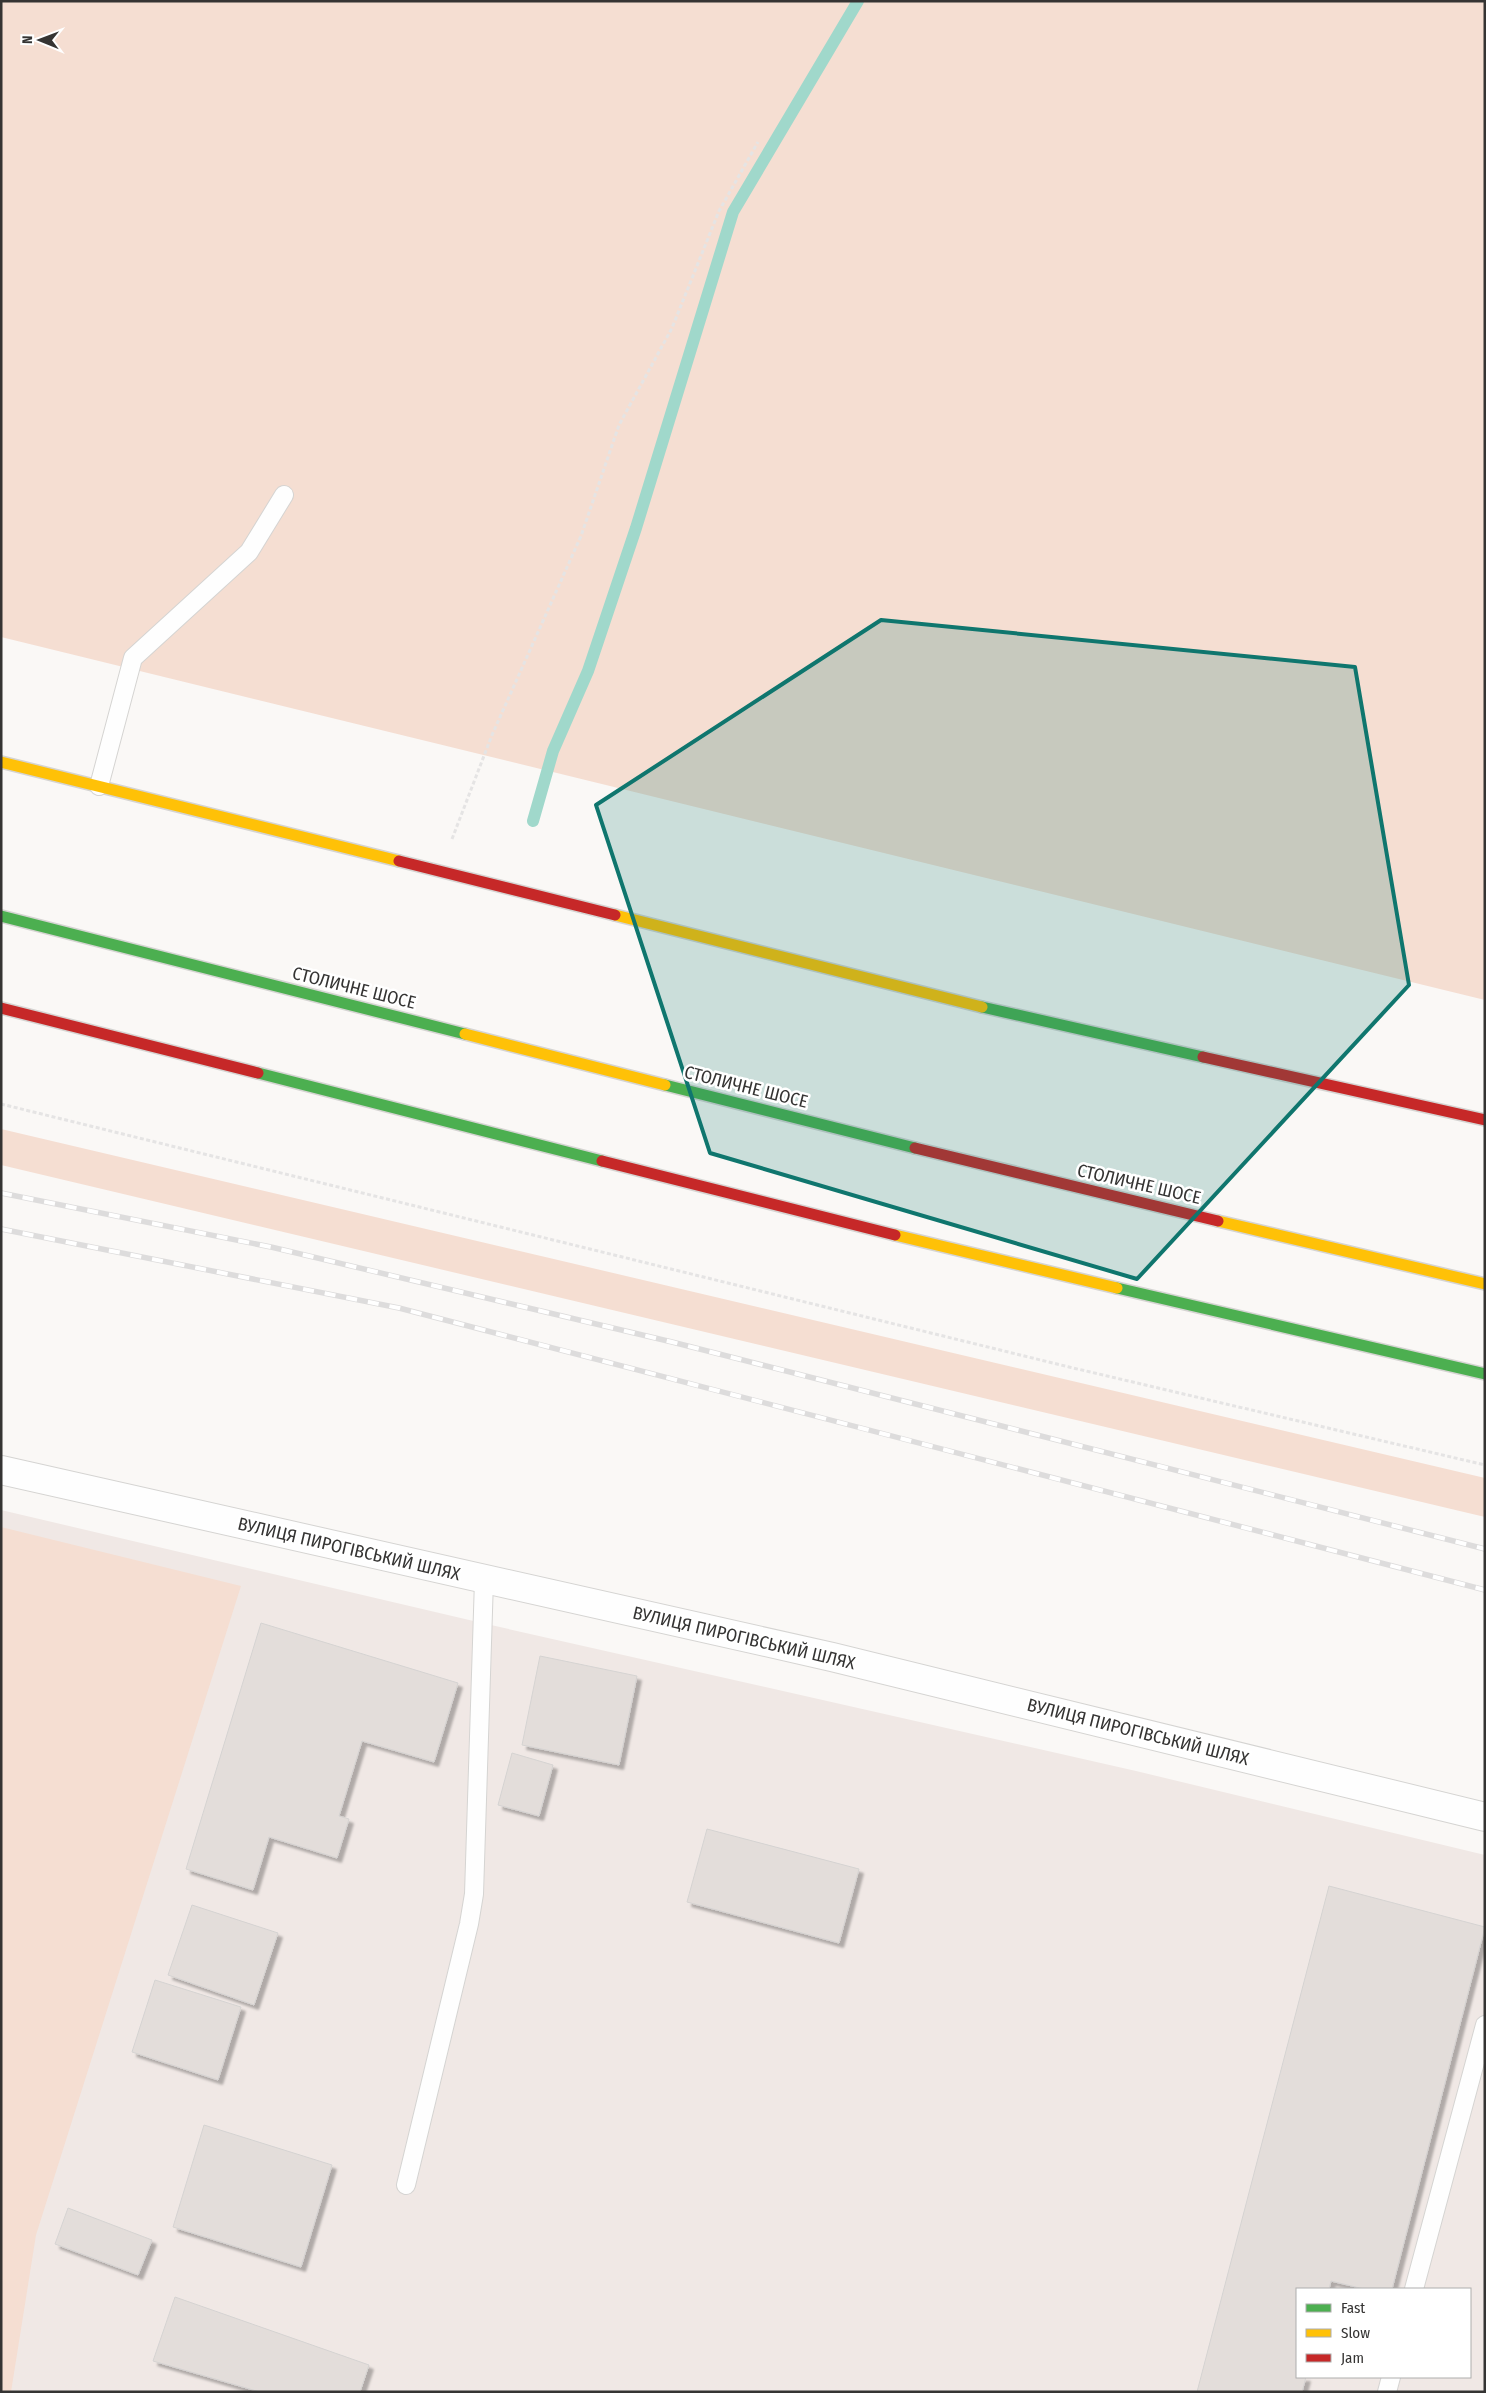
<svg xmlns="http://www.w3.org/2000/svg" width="1486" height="2393" viewBox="0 0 1486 2393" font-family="'Fira Sans Condensed',sans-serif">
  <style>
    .built { fill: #f0e8e5; fill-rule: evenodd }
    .green { fill: #f5ded2 }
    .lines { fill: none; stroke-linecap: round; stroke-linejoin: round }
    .stream { stroke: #a0d8cb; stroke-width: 12 }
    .building { fill: #e3ddda; stroke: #d5d3d2; filter: url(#shadow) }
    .lane-casing { stroke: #d5d4d2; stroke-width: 20 }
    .street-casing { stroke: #d5d4d2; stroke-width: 30 }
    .fast-casing { stroke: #d5d4d2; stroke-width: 14 }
    .slow-casing { stroke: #d5d4d2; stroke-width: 14 }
    .jam-casing { stroke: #d5d4d2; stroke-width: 14 }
    .path { stroke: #e5e4e4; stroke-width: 3; stroke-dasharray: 4 2.5; stroke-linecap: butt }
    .lane { stroke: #fefefe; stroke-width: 18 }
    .street { stroke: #fefefe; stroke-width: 28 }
    .fast { stroke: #4caf50; stroke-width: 11 }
    .slow { stroke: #ffc107; stroke-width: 11 }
    .jam { stroke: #c62828; stroke-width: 11 }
    .rail-casing { stroke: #dddcdc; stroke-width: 5.5 }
    .rail { stroke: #fff; stroke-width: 4; stroke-dasharray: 11; stroke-linecap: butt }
    .marked { fill: #0f766e; fill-opacity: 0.2; stroke: #0f766e; stroke-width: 4; stroke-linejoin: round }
    .labels { text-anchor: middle; stroke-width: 5; stroke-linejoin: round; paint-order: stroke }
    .street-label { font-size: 18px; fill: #353433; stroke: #fff }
  </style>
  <defs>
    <filter id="shadow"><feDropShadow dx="4.5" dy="4.5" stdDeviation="1" flood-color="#0004"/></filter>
  </defs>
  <rect width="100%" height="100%" fill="#faf8f6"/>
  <path class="built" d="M 1,1510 L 482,1623 L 1136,1771 L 1485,1855 L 1485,2392 L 1,2392 ZM 1297,2289 L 1470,2289 L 1470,2377 L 1297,2377 Z"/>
  <g class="green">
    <path d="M 1,1 L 1485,1 L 1485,1000 L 1,637 Z"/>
    <path d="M 1,1129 L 1485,1478 L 1485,1517 L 1,1165 Z"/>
    <path d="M 1,1527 L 241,1586 L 36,2235 L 11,2392 L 1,2392 Z"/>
  </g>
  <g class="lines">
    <path class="stream" d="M 533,821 L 553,751 L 588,671 L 636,528 L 733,212 L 858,1"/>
  </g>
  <g class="building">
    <path d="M 261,1623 L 458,1683 L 434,1762 L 362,1741 L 339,1816 L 349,1819 L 337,1858 L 269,1837 L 253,1890 L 186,1869 Z"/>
    <path d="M 540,1656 L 637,1676 L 619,1765 L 522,1745 Z"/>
    <path d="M 512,1753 L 553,1765 L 539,1816 L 498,1805 Z"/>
    <path d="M 707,1829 L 859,1869 L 839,1943 L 687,1902 Z"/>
    <path d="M 1329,1886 L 1485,1927 L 1392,2289 L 1364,2289 L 1331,2281 L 1329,2289 L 1297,2289 L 1297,2377 L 1306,2377 L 1302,2392 L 1197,2392 Z"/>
    <path d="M 192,1905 L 278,1933 L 254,2005 L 168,1975 Z"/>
    <path d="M 155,1980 L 241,2007 L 218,2080 L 132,2052 Z"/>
    <path d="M 204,2125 L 332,2165 L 301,2267 L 173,2227 Z"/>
    <path d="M 68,2208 L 152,2240 L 138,2275 L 55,2244 Z"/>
    <path d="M 175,2297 L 369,2365 L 360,2392 L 260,2392 L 153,2361 Z"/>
  </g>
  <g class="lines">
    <g class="lane-casing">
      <g id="lane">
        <path d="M 99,786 L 133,658 L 249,552 L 284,495"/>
        <path d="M 406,2185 L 469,1924 L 474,1894 L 484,1580"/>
        <path d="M 1414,2289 L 1485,2025"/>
        <path d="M 1387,2392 L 1391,2377"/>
      </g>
    </g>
    <g class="street-casing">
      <path id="street" d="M 1,1470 L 832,1657 L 1485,1817"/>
    </g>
    <g class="fast-casing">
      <g id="fast">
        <path d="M 1,916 L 465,1034"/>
        <path d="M 982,1007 L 1203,1057"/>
        <path d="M 258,1073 L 602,1161"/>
        <path d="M 665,1085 L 915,1148"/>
        <path d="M 1117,1288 L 1485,1374"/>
      </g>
    </g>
    <g class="slow-casing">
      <g id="slow">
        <path d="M 1,762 L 399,861"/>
        <path d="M 615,915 L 982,1007"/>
        <path d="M 465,1034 L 665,1085"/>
        <path d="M 1218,1221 L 1485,1284"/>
        <path d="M 895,1235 L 1117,1288"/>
      </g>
    </g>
    <g class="jam-casing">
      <g id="jam">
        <path d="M 399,861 L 615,915"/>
        <path d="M 1,1008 L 258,1073"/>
        <path d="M 1203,1057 L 1485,1120"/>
        <path d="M 915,1148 L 1218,1221"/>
        <path d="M 602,1161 L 895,1235"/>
      </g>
    </g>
    <g class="path">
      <path d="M 452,839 L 492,735 L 581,536 L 619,425 L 672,328 L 719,211 L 758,142"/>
      <path d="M 1,1104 L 1069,1367 L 1485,1465"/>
    </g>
    <use href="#lane" class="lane"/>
    <use href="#street" class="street"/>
    <use href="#fast" class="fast"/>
    <use href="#slow" class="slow"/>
    <use href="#jam" class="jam"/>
    <g class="rail-casing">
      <g id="rail">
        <path d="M 1,1193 L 271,1247 L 672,1342 L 1485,1549"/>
        <path d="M 1,1229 L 399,1308 L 1485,1590"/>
      </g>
    </g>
    <use href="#rail" class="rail"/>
  </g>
  <path class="marked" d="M 881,620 L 1355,667 L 1409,985 L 1137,1279 L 710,1153 L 596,805 Z"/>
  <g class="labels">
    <g class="street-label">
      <text transform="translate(354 988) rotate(14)" y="6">СТОЛИЧНЕ ШОСЕ</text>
      <text transform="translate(746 1087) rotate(14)" y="6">СТОЛИЧНЕ ШОСЕ</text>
      <text transform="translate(1139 1184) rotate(13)" y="6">СТОЛИЧНЕ ШОСЕ</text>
      <text transform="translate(349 1549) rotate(13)" y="6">ВУЛИЦЯ ПИРОГІВСЬКИЙ ШЛЯХ</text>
      <text transform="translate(744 1638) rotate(13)" y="6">ВУЛИЦЯ ПИРОГІВСЬКИЙ ШЛЯХ</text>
      <text transform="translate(1138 1732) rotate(14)" y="6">ВУЛИЦЯ ПИРОГІВСЬКИЙ ШЛЯХ</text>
    </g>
  </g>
  <rect width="1486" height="2393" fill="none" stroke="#353433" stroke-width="5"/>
  <rect x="1296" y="2288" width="175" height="90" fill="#ffffff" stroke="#aeaead"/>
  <rect x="1306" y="2304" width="25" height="8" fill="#4caf50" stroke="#aeaead"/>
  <text x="1341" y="2313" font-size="15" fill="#353433">Fast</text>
  <rect x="1306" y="2329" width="25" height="8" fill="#ffc107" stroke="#aeaead"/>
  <text x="1341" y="2338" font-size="15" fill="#353433">Slow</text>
  <rect x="1306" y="2354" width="25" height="8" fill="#c62828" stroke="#aeaead"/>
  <text x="1341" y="2363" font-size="15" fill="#353433">Jam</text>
  <g transform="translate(40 40) rotate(271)" stroke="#ffffff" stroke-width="4" paint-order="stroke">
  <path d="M0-4L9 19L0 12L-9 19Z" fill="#353433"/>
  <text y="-8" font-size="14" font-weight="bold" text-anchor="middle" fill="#353433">N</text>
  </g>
</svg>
